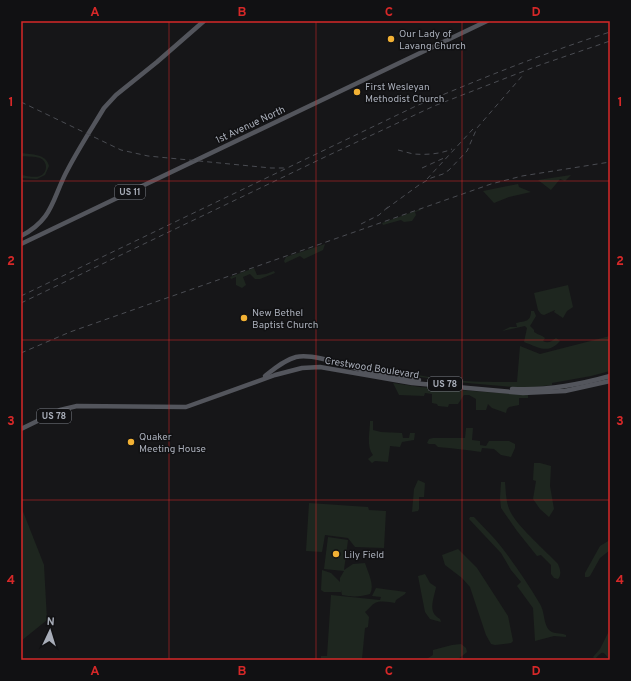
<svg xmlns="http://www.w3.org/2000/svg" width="631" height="681" viewBox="0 0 631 681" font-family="Overpass,sans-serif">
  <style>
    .green { fill: #1e261f }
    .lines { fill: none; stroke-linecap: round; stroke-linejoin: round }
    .major { stroke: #53555c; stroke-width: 4.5 }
    .rail { stroke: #4a4c52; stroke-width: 1; stroke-dasharray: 5 4; stroke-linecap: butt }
    .grid { fill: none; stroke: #d62828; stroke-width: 1; stroke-opacity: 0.55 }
    .poi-dot { fill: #f2b134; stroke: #111113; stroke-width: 1.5 }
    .labels { text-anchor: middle; stroke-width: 3; stroke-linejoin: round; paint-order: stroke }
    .shield { fill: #111113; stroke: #7b7e86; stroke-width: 1 }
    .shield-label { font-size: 9px; font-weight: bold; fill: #a8adb8 }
    .poi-label { font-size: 10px; fill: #a8adb8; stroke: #111113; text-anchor: start }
    .street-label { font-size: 10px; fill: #a8adb8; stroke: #111113 }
    .neatline { fill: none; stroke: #d62828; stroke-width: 1.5 }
    .grid-label { font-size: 13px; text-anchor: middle; font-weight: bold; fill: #d62828 }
  </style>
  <rect width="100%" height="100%" fill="#161618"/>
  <g class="green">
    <path d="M 21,153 C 32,155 46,153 49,166 L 45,175 L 37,179 L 21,178 L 21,175 C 27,176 35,178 40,176 C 48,173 48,161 40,158 C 35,156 27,157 21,156 Z"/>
    <path d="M 571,175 L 565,181 L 560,179 L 551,190 L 538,180 Z"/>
    <path d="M 518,184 L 519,187 L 531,192 L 509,197 L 494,203 L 483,191 Z"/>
    <path d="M 421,209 L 421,210 L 415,212 L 416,215 L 412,221 L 404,222 L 401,220 L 383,225 L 382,223 Z"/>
    <path d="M 325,244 L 323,250 L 304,259 L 300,256 L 285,263 L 284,261 L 286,257 Z"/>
    <path d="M 254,268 L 257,275 L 266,274 L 274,271 L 275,273 L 260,279 L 255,279 L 250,274 L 243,277 L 246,285 L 242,288 L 236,285 L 236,277 L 231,279 L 230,277 Z"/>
    <path d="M 568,285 L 573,307 L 567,311 L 563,318 L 554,312 L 555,310 L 544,315 L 541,314 L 538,310 L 534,293 Z"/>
    <path d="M 531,311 L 534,311 L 536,316 L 530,326 L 534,330 L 534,332 C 538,335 542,335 545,338 L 543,341 C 548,344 552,341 556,338 L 560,341 C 548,355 538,347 524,342 L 527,328 L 525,326 L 502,331 L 510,327 L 517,327 L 516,323 C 525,321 531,322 531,311 Z"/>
    <path d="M 610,336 L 610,371 L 591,376 L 552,383 L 552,385 L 525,388 L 456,382 L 392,373 L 394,368 C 433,382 476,382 517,382 L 520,346 L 540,354 Z"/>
    <path d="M 393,383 L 420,387 L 528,395 L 528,398 L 519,398 L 519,405 L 509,407 L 507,409 L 506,413 L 492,408 L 488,404 L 486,410 L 476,410 L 476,399 L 469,395 L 464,395 L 458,404 L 449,404 L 448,407 L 438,406 L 437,404 L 432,403 L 432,394 L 425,393 L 424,396 L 399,395 Z"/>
    <path d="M 370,421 L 373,421 L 373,430 L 381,432 L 402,433 L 403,438 L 409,438 L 410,433 L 415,433 L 414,440 L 402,442 L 400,447 L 390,446 L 388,462 L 375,461 L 372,463 L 368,459 L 373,455 C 366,446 370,432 370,421 Z"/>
    <path d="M 466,428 L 473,428 L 472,440 L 480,441 L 480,445 L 486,446 L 489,441 L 509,441 L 515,444 L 515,448 L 511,457 L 501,455 L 494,449 L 482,448 L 481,452 C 467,450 453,448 438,447 L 435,444 L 429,444 L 427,443 L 429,439 L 433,438 L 465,438 Z"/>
    <path d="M 534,463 L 540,463 L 551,466 L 550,486 L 554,509 L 549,517 L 540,509 L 533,499 L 536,481 L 533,480 Z"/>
    <path d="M 418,480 L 425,483 L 424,497 L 419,497 L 419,509 L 418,511 L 412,512 L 414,489 Z"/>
    <path d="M 501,482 L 505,482 C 506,493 506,504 511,513 C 520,529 545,550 558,564 C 560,569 562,574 558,579 L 554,578 L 551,574 L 551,565 L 541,555 L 537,556 L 517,531 L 501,508 L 500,498 Z"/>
    <path d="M 309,503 L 368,507 L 369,510 L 386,511 L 384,548 L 355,547 L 348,538 L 325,535 L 322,552 L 306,551 Z"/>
    <path d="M 21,509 L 22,509 L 44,565 L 47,620 L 21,641 Z"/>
    <path d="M 470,517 L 474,517 C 483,527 494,537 503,549 C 516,566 529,585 540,604 C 545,612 543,623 549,630 C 554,635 561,632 566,635 L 566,637 L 554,636 L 535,641 L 533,608 L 517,586 L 521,582 L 511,570 L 501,553 L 469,519 Z"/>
    <path d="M 328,537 L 348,540 L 344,570 L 353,564 L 365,563 C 368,573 375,585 370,594 C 361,597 351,597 342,595 L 341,590 L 341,592 L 324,592 L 321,590 L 322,570 L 331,573 L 340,582 L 340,578 L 344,571 L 324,569 Z"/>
    <path d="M 610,540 L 610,550 L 600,558 L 590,576 L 588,577 L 585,577 L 585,573 L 600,546 Z"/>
    <path d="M 458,549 L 477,568 L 508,616 L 513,641 L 511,643 L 495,645 L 491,644 L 486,635 L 470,587 L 462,578 L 445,565 L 442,555 Z"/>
    <path d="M 425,574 L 430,583 L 436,587 C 434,599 427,612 440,619 L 441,622 L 430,619 L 425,612 L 418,576 Z"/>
    <path d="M 376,588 L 406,592 L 405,594 L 396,600 L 395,603 C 390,602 380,600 375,603 C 371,605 369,609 365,612 L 369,617 L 368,627 L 365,628 L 362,659 L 364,660 L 321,660 L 321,656 L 327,656 L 331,595 L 380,600 L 381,597 L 372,596 Z"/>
    <path d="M 610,629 L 610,660 C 603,652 604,649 595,659 L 593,657 L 600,649 Z"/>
    <path d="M 461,644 L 466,648 L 467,652 L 457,660 L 425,660 L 433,655 L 433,650 L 452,645 Z"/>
  </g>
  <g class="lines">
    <g class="major">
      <path d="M 21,236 C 54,219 52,198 68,169 C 79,148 92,128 104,108 L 116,95 L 157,62 L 204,21"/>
      <path d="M 21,244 L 487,21"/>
      <path d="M 265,376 C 274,369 284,360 296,357 C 315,353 348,367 368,372 C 385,376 402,378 419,380"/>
      <path d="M 512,389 C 546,391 578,385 610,376"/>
      <path d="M 21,429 L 60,410 L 77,406 L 186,407 L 275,375 L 302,368 L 320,367 L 412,383 L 523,393 L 565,391 L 610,381"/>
    </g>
    <g class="rail">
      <path d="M 21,102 L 121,150 L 148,156 L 271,168 L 284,168"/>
      <path d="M 398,150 C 403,151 408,153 414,154 C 426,155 441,154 452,149"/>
      <path d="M 422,168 L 444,158"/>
      <path d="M 427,179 L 473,129"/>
      <path d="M 386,209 L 419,185 L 431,178 L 443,174 L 449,170 L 467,151 L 477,128 L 523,75"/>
      <path d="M 361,224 L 379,215 L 389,206"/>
      <path d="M 21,296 L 416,106 C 480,79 544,53 610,32"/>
      <path d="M 21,303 L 327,156 L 434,106 L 537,66 L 610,41"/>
      <path d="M 21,353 L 70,332 L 491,184 L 522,176 L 610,162"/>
    </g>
  </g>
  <path class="grid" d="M 169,21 L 169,660M 316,21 L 316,660M 462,21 L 462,660M 21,181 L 610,181M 21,340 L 610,340M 21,500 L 610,500"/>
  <g class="poi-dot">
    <circle cx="391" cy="39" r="4"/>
    <circle cx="357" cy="92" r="4"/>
    <circle cx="244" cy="318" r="4"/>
    <circle cx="131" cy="442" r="4"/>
    <circle cx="336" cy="554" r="4"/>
  </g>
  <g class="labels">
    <g class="shield">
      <rect x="115" y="185" width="30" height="14" rx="3"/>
      <rect x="428" y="377" width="34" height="14" rx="3"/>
      <rect x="37" y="409" width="34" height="14" rx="3"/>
    </g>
    <g class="shield-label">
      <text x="130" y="195">US 11</text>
      <text x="445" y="387">US 78</text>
      <text x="54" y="419">US 78</text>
    </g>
    <g class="poi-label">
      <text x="399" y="37">Our Lady of<tspan x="399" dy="12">Lavang Church</tspan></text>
      <text x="365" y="90">First Wesleyan<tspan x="365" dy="12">Methodist Church</tspan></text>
      <text x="252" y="316">New Bethel<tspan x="252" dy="12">Baptist Church</tspan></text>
      <text x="139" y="440">Quaker<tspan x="139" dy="12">Meeting House</tspan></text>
      <text x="344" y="558">Lily Field</text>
    </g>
    <g class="street-label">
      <text transform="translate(250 124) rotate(-25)" y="4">1st Avenue North</text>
      <text transform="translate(372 367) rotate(9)" y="4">Crestwood Boulevard</text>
    </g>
  </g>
  <rect width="631" height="681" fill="none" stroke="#111113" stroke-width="44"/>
  <g transform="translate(50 631) rotate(4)" stroke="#111113" stroke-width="3" paint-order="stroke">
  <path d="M0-3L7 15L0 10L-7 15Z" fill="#a8adb8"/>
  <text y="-6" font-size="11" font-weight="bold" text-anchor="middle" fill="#a8adb8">N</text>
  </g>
  <rect x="22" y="22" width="587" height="637" class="neatline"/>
  <g class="grid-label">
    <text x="95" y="16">A</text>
    <text x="242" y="16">B</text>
    <text x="389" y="16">C</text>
    <text x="536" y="16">D</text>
    <text x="11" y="106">1</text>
    <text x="620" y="106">1</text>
    <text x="11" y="265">2</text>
    <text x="620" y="265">2</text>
    <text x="11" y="425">3</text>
    <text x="620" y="425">3</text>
    <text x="11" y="584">4</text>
    <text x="620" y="584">4</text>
    <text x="95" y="675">A</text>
    <text x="242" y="675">B</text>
    <text x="389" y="675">C</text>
    <text x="536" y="675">D</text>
  </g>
</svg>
